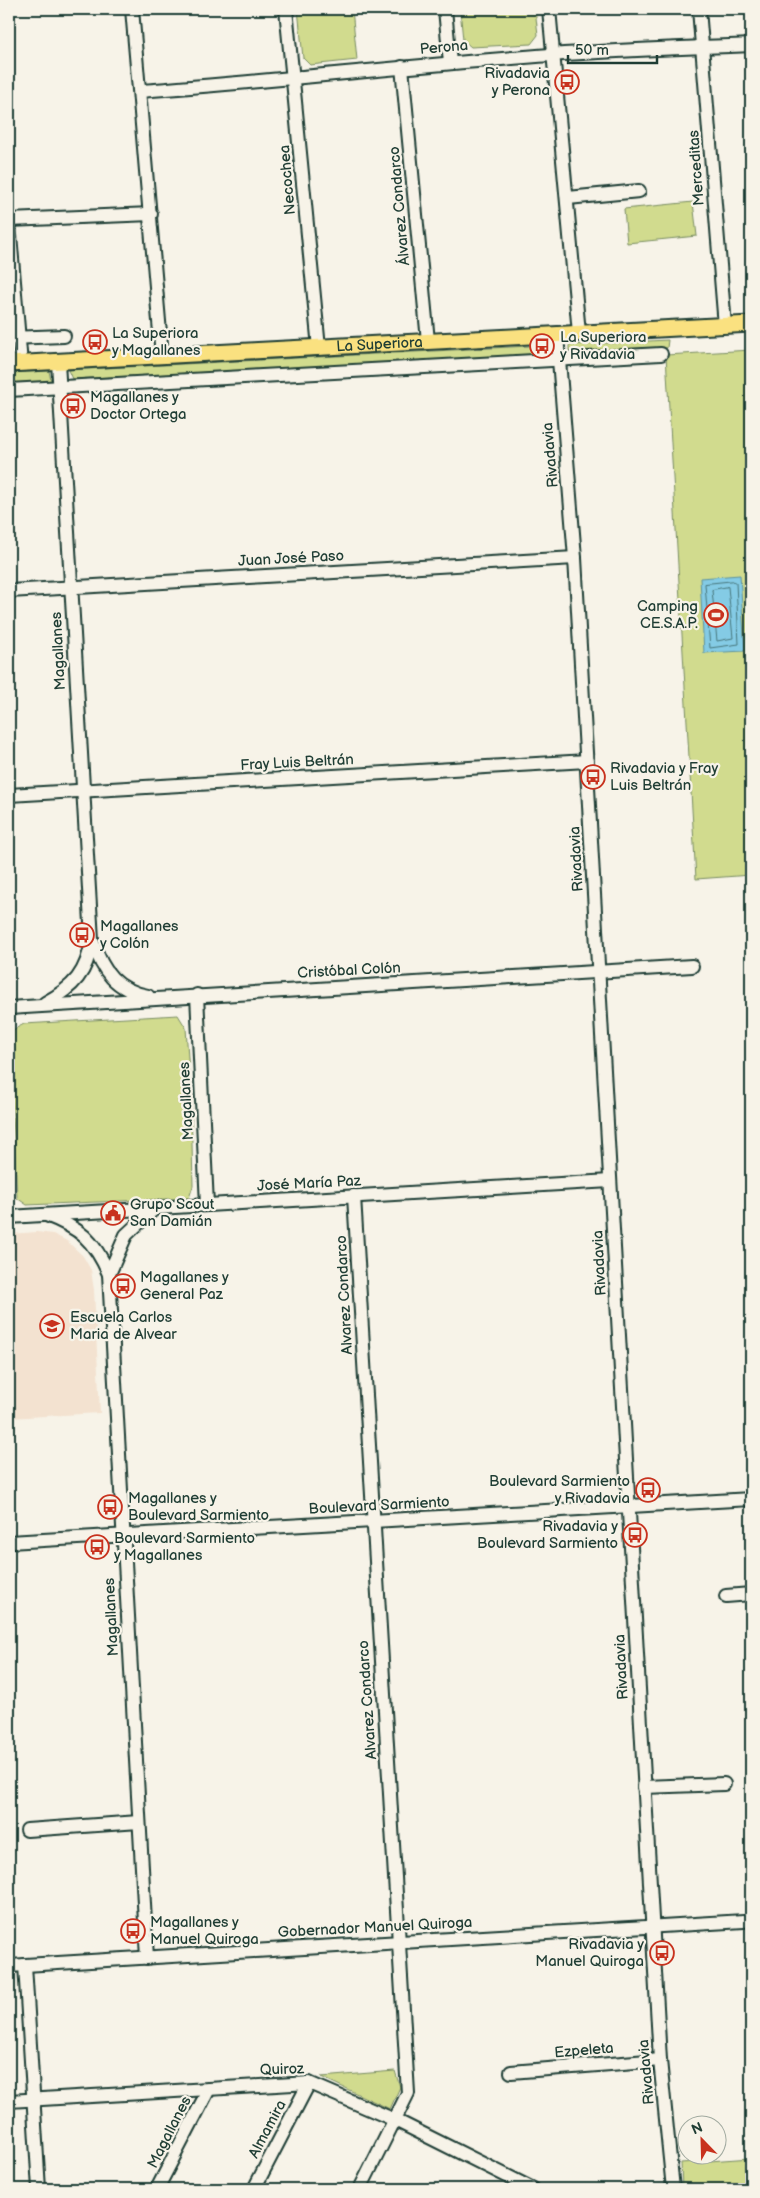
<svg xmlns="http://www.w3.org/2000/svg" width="760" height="2198" viewBox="0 0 760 2198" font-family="'Balsamiq Sans',sans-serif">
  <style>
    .built { fill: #f3e2d0 }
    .green { fill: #d1db8e; stroke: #788c61 }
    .water { fill: #84cbe5; stroke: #5c929e }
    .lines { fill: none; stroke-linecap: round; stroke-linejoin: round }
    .shore { stroke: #47767b; stroke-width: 1 }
    .minor-casing { stroke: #1f3d34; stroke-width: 16 }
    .major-casing { stroke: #1f3d34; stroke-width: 19 }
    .minor { stroke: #f7f3e8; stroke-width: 12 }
    .major { stroke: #fae180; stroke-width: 15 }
    .labels { text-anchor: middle; stroke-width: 4.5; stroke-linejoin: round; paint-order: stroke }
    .street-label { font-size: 15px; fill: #1f3d34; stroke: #f7f3e8 }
    .poi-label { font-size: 15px; fill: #1f3d34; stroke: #f7f3e8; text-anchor: start }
  </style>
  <rect width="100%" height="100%" fill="#f7f3e8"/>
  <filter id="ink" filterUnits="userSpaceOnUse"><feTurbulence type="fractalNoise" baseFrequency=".02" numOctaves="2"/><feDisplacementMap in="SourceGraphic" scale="10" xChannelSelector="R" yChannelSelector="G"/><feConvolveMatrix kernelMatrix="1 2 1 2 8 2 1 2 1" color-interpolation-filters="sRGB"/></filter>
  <g filter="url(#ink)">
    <g class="built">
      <path d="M 37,1232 L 53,1234 L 67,1241 L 83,1256 L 91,1270 L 94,1290 L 100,1413 L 9,1418 L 9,1234 Z"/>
      <path d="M 745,1758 L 751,1758 L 751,1851 L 750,1851 Z"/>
    </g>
    <g class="green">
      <path d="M 298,9 L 352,9 L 357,60 L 310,65 L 303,58 Z"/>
      <path d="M 460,9 L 535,9 L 538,35 L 531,44 L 471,47 L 463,40 Z"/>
      <path d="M 693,202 L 697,236 L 627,243 L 624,209 Z"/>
      <path d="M 668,340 L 667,348 L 569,354 L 569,345 Z"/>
      <path d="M 549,345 L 549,355 L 72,379 L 68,370 Z"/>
      <path d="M 751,350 L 751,875 L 696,879 L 666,355 Z"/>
      <path d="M 49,371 L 51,381 L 9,383 L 9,373 Z"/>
      <path d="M 178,1015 L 186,1028 L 191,1103 L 193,1186 L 189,1198 L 27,1205 L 17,1198 L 9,1032 L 24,1024 Z"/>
      <path d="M 395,2071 L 400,2087 L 390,2109 L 321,2077 Z"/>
      <path d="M 751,2158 L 751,2189 L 682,2189 L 681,2163 Z"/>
    </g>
    <path class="water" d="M 740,575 L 745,651 L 704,653 L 700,578 Z"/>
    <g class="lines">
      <g class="shore">
        <path d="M 733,581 L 736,583 L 739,644 L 710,648 L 705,584 Z"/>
        <path d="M 728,587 L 733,638 L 717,641 L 712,590 Z"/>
      </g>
      <g class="minor-casing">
        <g id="minor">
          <path d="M 132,9 L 162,356"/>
          <path d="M 286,9 L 319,348"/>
          <path d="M 445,9 L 450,63"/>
          <path d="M 549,9 L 579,333"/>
          <path d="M 699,9 L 725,326"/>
          <path d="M 402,67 L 428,341"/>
          <path d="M 140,91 C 277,81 414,65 551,55 C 617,50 685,48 751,45"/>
          <path d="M 568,198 L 639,191"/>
          <path d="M 9,220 L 151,214"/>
          <path d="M 9,223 L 21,364"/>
          <path d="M 557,335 L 575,558 L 660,2060 L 673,2189"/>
          <path d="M 9,338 L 64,336"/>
          <path d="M 9,390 L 661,354"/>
          <path d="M 9,591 L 575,558"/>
          <path d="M 9,795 L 587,761"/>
          <path d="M 93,942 C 102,971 116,990 148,996"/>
          <path d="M 197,995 L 207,1205"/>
          <path d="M 45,1003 C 74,987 87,973 92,940 L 58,362"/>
          <path d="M 9,1008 L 692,966"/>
          <path d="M 354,1196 L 408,2093 L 360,2189"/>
          <path d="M 46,1215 C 80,1228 94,1240 109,1274 L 147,1958"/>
          <path d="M 9,1217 L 610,1181"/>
          <path d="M 109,1274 L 126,1235 L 155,1208"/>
          <path d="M 9,1542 L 751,1499"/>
          <path d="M 726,1596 L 751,1594"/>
          <path d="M 644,1787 L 724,1784"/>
          <path d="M 27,1830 L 139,1822"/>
          <path d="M 25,1965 L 39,2189"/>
          <path d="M 9,1966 L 744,1921"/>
          <path d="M 511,2072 L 660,2060"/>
          <path d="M 9,2101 L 309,2083 L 395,2120 L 533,2189"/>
          <path d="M 157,2189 L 209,2089"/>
          <path d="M 254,2189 L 309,2083"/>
        </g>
      </g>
      <g class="major-casing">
        <g id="major">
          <path id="s1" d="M 9,364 L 751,324"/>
        </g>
      </g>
      <use href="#minor" class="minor"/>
      <use href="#major" class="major"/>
    </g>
  </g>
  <defs>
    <g id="bus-ring" transform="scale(1.25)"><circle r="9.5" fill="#f7f3e8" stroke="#c8321e" stroke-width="1.5"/><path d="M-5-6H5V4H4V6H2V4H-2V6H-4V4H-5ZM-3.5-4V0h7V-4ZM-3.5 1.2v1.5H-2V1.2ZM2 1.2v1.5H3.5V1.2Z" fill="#c8321e"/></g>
    <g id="stadium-ring" transform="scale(1.25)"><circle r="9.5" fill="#f7f3e8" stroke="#c8321e" stroke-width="1.5"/><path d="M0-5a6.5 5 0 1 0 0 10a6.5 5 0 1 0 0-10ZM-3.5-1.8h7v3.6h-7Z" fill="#c8321e"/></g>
    <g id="civic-ring" transform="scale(1.25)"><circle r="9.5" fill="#f7f3e8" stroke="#c8321e" stroke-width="1.5"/><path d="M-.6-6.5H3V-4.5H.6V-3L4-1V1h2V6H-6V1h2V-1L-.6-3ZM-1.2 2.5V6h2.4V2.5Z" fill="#c8321e"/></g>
    <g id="school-ring" transform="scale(1.25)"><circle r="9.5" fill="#f7f3e8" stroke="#c8321e" stroke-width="1.5"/><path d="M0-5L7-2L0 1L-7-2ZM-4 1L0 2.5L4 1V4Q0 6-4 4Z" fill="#c8321e"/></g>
  </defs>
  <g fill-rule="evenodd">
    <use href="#bus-ring" x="567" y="82"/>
    <use href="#bus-ring" x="95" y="342"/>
    <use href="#bus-ring" x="542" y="346"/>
    <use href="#bus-ring" x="73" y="406"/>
    <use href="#stadium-ring" x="716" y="615"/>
    <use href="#bus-ring" x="593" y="777"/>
    <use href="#bus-ring" x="82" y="935"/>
    <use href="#civic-ring" x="113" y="1213"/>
    <use href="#bus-ring" x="123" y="1286"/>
    <use href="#school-ring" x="52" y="1326"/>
    <use href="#bus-ring" x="648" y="1490"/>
    <use href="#bus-ring" x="110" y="1507"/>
    <use href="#bus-ring" x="635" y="1535"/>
    <use href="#bus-ring" x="97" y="1547"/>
    <use href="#bus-ring" x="133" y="1931"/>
    <use href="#bus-ring" x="662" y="1953"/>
  </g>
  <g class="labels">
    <g class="street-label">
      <text transform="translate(444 47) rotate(-5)" y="5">Perona</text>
      <text transform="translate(696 168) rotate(-94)" y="5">Merceditas</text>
      <text transform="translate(287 180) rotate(-95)" y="5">Necochea</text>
      <text transform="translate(399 206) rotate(-95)" y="5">Álvarez Condarco</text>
      <text dy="5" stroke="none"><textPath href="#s1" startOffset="371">La Superiora</textPath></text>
      <text transform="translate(550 455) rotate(-95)" y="5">Rivadavia</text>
      <text transform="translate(291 558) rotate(-3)" y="5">Juan José Paso</text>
      <text transform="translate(58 651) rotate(-93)" y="5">Magallanes</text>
      <text transform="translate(297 762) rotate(-3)" y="5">Fray Luis Beltrán</text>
      <text transform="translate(576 859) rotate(-93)" y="5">Rivadavia</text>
      <text transform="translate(349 970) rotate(-3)" y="5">Cristóbal Colón</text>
      <text transform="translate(186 1101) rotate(-93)" y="5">Magallanes</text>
      <text transform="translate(309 1183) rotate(-3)" y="5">José María Paz</text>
      <text transform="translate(599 1263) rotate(-93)" y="5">Rivadavia</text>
      <text transform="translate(344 1295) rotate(-93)" y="5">Alvarez Condarco</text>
      <text transform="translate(379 1505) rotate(-3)" y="5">Boulevard Sarmiento</text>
      <text transform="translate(111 1617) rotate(-93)" y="5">Magallanes</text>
      <text transform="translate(621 1667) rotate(-93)" y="5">Rivadavia</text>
      <text transform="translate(367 1700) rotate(-94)" y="5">Alvarez Condarco</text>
      <text transform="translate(375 1927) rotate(-3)" y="5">Gobernador Manuel Quiroga</text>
      <text transform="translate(584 2050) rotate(-5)" y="5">Ezpeleta</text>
      <text transform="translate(282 2069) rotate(-2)" y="5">Quiroz</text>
      <text transform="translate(646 2072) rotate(-95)" y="5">Rivadavia</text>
      <text transform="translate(267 2129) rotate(-62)" y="5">Almamira</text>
      <text transform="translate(169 2132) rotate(-63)" y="5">Magallanes</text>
    </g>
    <g class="poi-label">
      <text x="550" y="78" text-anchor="end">Rivadavia<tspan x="550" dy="17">y Perona</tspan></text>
      <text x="112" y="338">La Superiora<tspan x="112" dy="17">y Magallanes</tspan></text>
      <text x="560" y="342">La Superiora<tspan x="560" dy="17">y Rivadavia</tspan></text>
      <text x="90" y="402">Magallanes y<tspan x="90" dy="17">Doctor Ortega</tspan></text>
      <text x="698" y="611" text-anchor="end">Camping<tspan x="698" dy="17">CE.S.A.P.</tspan></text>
      <text x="610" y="773">Rivadavia y Fray<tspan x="610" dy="17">Luis Beltrán</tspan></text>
      <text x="100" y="931">Magallanes<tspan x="100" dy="17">y Colón</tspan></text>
      <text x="130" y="1209">Grupo Scout<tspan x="130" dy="17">San Damián</tspan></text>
      <text x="140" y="1282">Magallanes y<tspan x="140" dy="17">General Paz</tspan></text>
      <text x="70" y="1322">Escuela Carlos<tspan x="70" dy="17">Maria de Alvear</tspan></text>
      <text x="630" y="1486" text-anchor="end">Boulevard Sarmiento<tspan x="630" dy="17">y Rivadavia</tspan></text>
      <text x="128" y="1503">Magallanes y<tspan x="128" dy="17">Boulevard Sarmiento</tspan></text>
      <text x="618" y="1531" text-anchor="end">Rivadavia y<tspan x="618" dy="17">Boulevard Sarmiento</tspan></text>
      <text x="114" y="1543">Boulevard Sarmiento<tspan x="114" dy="17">y Magallanes</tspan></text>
      <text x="150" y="1927">Magallanes y<tspan x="150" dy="17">Manuel Quiroga</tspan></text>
      <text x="644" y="1949" text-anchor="end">Rivadavia y<tspan x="644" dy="17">Manuel Quiroga</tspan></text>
    </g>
  </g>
  <rect width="760" height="2198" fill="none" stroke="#f7f3e8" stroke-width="30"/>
  <rect x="15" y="15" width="730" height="2168" fill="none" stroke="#1f3d34" stroke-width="2" filter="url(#ink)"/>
  <g transform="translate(702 2140) rotate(337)"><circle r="24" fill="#f7f3e8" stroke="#a1aaa0"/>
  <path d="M0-4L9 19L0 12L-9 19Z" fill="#c8321e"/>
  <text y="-8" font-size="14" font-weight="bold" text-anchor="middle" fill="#1f3d34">N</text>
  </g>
  <path d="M568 55v8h89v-8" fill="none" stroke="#1f3d34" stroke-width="2.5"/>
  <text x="575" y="55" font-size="15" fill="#1f3d34" stroke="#f7f3e8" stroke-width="4" paint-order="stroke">50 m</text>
</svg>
